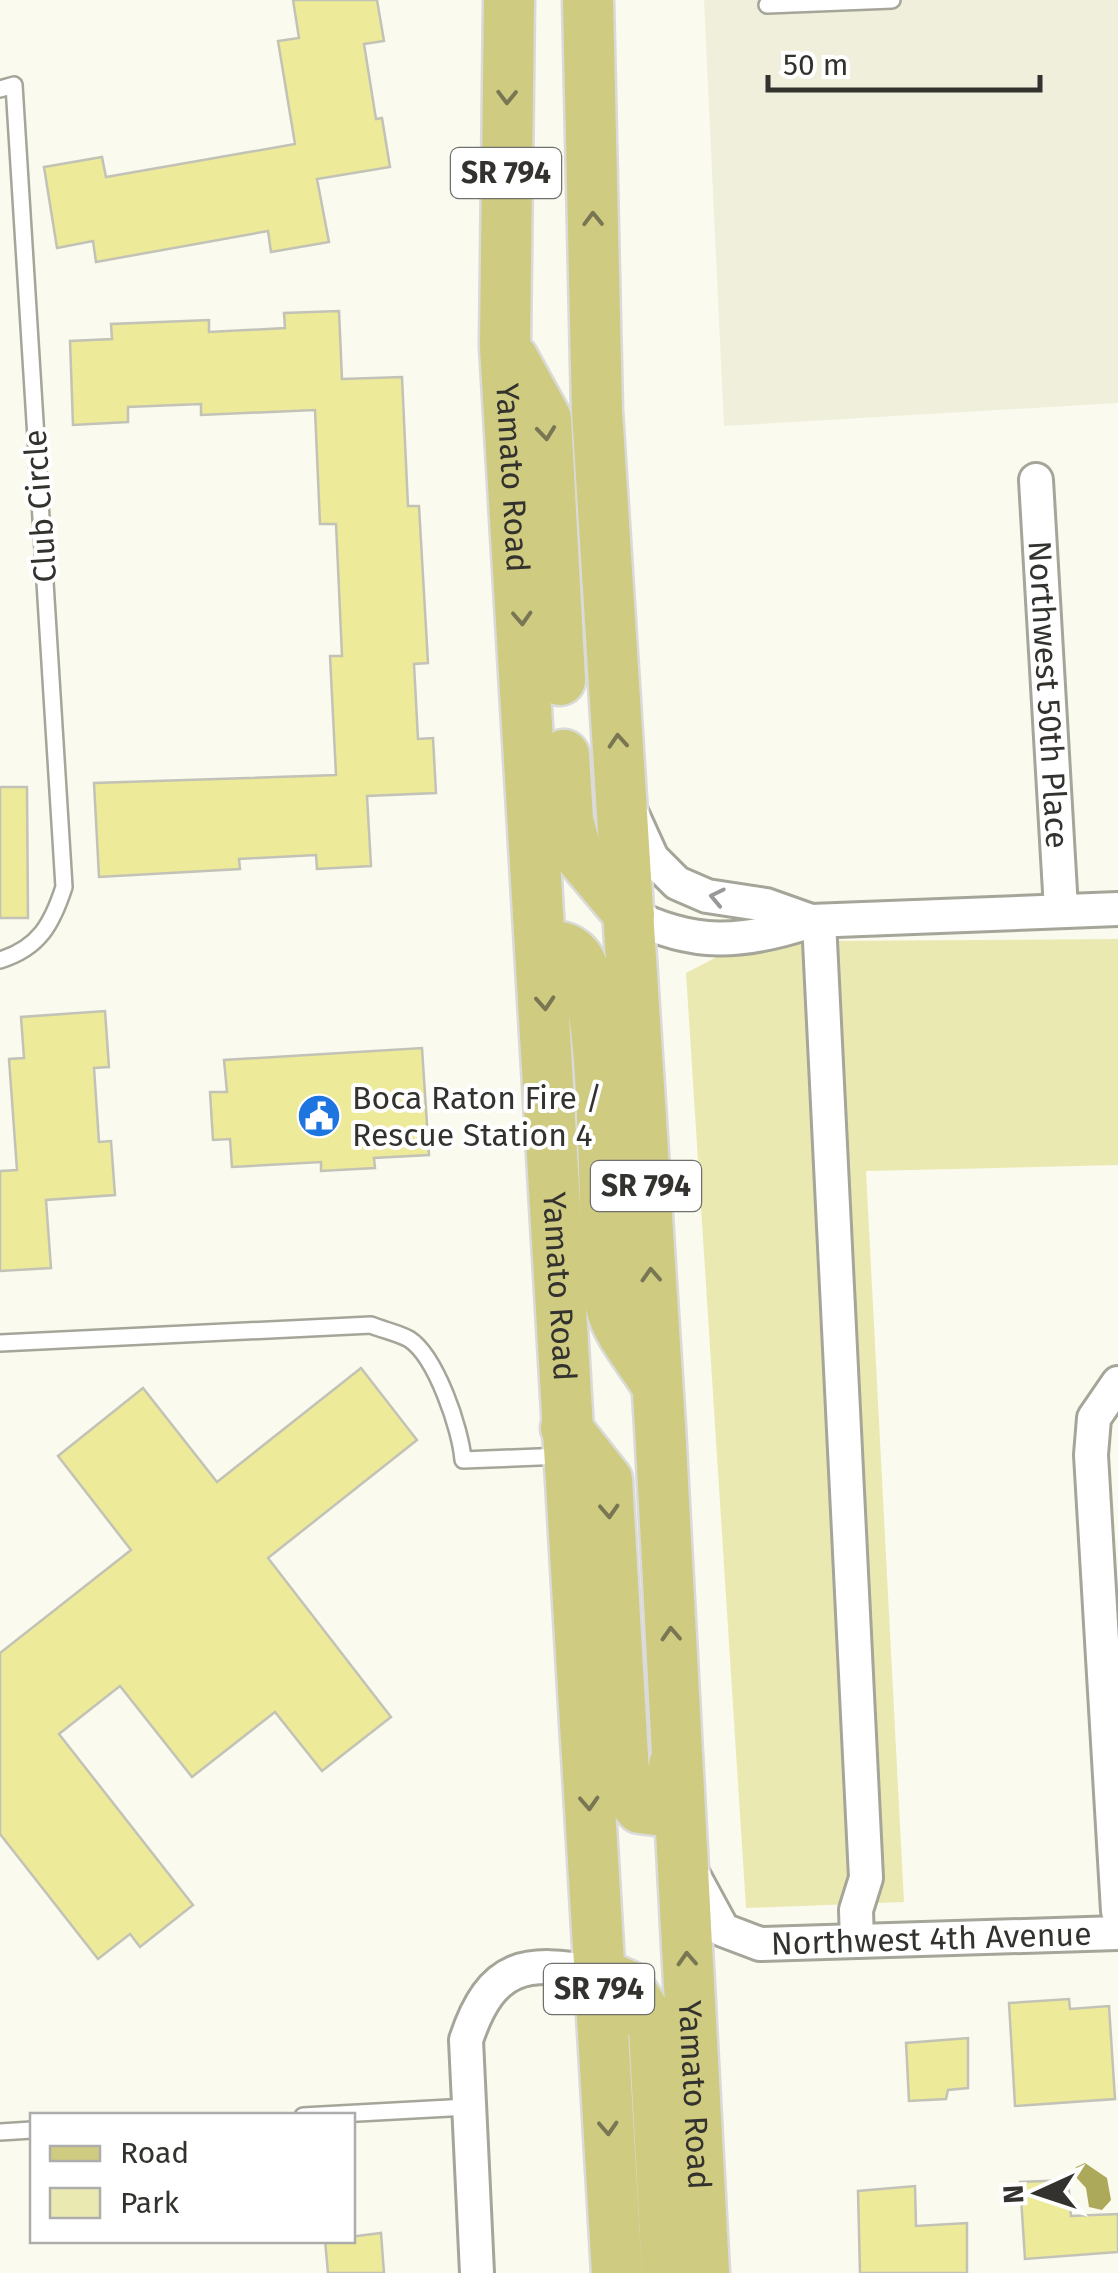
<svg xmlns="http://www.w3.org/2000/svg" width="1118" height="2273" viewBox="0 0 1118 2273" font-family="'Fira Sans',sans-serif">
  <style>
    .built { fill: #efefdb }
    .green { fill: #ebe9b2 }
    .water { fill: #ada95a }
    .building { fill: #edea99; stroke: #c3c2b7; stroke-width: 2.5 }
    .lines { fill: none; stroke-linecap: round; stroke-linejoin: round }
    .lane-casing { stroke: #a5a599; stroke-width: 20 }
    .street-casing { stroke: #a5a599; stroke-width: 38 }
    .primary-casing { stroke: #dadad9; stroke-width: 55 }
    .lane { stroke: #fff; stroke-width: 15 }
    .street { stroke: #fff; stroke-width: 32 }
    .primary { stroke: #cfcb80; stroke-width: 50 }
    .oneway { stroke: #797753 }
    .oneway2 { stroke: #999896 }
    .labels { text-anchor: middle; stroke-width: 8; stroke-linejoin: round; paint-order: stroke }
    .shield { fill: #fff; stroke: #70706d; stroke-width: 2.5 }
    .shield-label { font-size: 30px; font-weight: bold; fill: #33322e }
    .street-label { font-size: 32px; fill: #33322e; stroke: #fff }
    .poi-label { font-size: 32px; fill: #33322e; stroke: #fff; text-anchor: start }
  </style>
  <rect width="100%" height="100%" fill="#fafaee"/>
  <path class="built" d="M 704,0 L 1118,0 L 1118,403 L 724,426 Z"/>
  <path class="green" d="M 1118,939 L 1118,1165 L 866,1171 L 904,1902 L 746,1908 L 686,973 L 730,950 L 820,941 Z"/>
  <path class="water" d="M 1085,2163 L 1107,2178 L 1111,2200 L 1102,2210 L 1089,2207 L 1086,2188 L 1074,2175 L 1076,2167 Z"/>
  <g class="building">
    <path d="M 293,0 L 377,0 L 384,41 L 364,44 L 376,119 L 382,118 L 390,167 L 317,179 L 329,242 L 271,252 L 268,231 L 96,262 L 93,241 L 57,248 L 44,167 L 102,157 L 106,177 L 295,144 L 278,41 L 299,38 Z"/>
    <path d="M 339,311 L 342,379 L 402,377 L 408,506 L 419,506 L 428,663 L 414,664 L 418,739 L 433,738 L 436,793 L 367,796 L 371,866 L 317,869 L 316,855 L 239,859 L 240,869 L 99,877 L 94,783 L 336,775 L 330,656 L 342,656 L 336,524 L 320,524 L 315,410 L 201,415 L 201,404 L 128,407 L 128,422 L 73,425 L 70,341 L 112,339 L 111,324 L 209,320 L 209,332 L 285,328 L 284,313 Z"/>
    <path d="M 0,787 L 27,787 L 28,918 L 0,918 Z"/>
    <path d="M 105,1011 L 109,1067 L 94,1068 L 99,1142 L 111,1141 L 115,1195 L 46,1200 L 51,1268 L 0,1271 L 0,1171 L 17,1170 L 9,1059 L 24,1058 L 21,1017 Z"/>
    <path d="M 422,1048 L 429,1155 L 374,1158 L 375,1168 L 321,1171 L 321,1162 L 232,1167 L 230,1139 L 213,1140 L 210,1092 L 227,1092 L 224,1060 Z"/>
    <path d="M 361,1368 L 417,1440 L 268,1558 L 391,1717 L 322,1771 L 275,1712 L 192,1777 L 120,1686 L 59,1734 L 193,1905 L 140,1947 L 130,1934 L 98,1959 L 0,1834 L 0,1653 L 131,1550 L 58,1456 L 143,1388 L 217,1482 Z"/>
    <path d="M 1069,1999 L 1070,2009 L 1109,2006 L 1115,2099 L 1015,2106 L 1009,2003 Z"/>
    <path d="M 968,2038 L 968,2088 L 948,2090 L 946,2099 L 909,2101 L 906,2043 Z"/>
    <path d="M 1068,2180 L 1071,2216 L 1118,2214 L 1118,2252 L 1025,2259 L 1020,2182 Z"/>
    <path d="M 915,2186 L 916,2226 L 967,2223 L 967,2273 L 860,2273 L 858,2191 Z"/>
    <path d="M 381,2233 L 384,2273 L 328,2273 L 325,2240 Z"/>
  </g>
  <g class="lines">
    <g class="lane-casing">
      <g id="lane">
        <path d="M 767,5 L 892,0"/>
        <path d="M 0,89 L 14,85 L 64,887 C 52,924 39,948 0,960"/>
        <path d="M 0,1343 L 371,1325 C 383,1330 398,1333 409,1339 C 436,1356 461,1430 463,1460 L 563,1456"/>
        <path d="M 303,2116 L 468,2107"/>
        <path d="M 0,2132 L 32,2130"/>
      </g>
    </g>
    <g class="street-casing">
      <g id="street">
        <path id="s1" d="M 1036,480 L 1061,909"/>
        <path d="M 631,812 L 652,858 L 677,883 L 707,896 L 766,905 L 811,921"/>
        <path d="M 629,914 C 693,947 742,944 811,921 L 1118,909"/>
        <path d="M 819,921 L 866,1878 L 856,1910 L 857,1941"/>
        <path d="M 1118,1383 L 1094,1418 L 1091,1455 L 1118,1911"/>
        <path id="s2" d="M 691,1871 L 723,1930 L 760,1944 L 1118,1933"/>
        <path d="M 477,2273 L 466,2040 C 492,1963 525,1960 598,1973"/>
      </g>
    </g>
    <g class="primary-casing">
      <g id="primary">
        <path id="s3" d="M 509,0 L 505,346 L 617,2273"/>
        <path id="s4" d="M 588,0 L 597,411 L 660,1426 L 704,2273"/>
        <path d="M 513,359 L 546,419 L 560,680"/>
        <path d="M 564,755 L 568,820 L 576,851 L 629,914"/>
        <path d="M 541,945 C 554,946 566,945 576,956 C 611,997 600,1239 611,1306 C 616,1330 640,1358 653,1379"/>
        <path d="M 566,1428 L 607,1480 L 624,1774 L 631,1797 L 640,1808 L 656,1810 L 667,1801 L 675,1762"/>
        <path d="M 598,1973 L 628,1986 L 654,2028 L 667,2273"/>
      </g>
    </g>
    <use href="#lane" class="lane"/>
    <use href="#street" class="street"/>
    <use href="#primary" class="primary"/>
  </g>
  <defs><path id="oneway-chevron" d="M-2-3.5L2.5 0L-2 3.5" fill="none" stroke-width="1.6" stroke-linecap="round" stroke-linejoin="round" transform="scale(2.5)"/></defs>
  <g class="oneway">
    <use href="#oneway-chevron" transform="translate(507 97) rotate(91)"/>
    <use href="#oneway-chevron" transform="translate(593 219) rotate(-91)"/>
    <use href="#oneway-chevron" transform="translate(546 433) rotate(84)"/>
    <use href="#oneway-chevron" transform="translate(522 618) rotate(87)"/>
    <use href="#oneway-chevron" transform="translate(618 741) rotate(-94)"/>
    <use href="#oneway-chevron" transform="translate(545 1003) rotate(86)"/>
    <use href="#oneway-chevron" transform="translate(651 1275) rotate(-93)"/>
    <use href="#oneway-chevron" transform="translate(609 1511) rotate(87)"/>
    <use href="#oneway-chevron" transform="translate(671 1634) rotate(-93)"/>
    <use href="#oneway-chevron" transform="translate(589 1803) rotate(87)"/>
    <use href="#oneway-chevron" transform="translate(687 1959) rotate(-93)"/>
    <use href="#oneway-chevron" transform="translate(608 2128) rotate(87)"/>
  </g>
  <use class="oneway2" href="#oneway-chevron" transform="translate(717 897) rotate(-168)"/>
  <defs>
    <g id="civic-disc" transform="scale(2.25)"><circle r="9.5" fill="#1e75df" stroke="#fff"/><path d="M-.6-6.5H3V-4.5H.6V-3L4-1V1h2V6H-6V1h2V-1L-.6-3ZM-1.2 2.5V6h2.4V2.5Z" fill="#fff"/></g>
  </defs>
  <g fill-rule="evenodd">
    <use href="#civic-disc" x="319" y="1116"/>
  </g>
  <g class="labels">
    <g class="shield">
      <rect x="451" y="148" width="110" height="50" rx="8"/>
      <rect x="591" y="1161" width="110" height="50" rx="8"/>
      <rect x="544" y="1964" width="110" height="50" rx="8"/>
    </g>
    <g class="shield-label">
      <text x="506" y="183">SR 794</text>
      <text x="646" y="1196">SR 794</text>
      <text x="599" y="1999">SR 794</text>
    </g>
    <g class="street-label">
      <text dy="11" stroke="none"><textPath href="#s3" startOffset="478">Yamato Road</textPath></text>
      <text transform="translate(40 506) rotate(-94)" y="11">Club Circle</text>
      <text dy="11" stroke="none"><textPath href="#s1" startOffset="215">Northwest 50th Place</textPath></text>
      <text dy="11" stroke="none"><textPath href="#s3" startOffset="1288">Yamato Road</textPath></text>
      <text dy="11" stroke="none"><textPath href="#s2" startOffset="278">Northwest 4th Avenue</textPath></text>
      <text dy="11" stroke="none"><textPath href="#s4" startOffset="2098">Yamato Road</textPath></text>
    </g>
    <g class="poi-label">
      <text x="352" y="1109">Boca Raton Fire /<tspan x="352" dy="37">Rescue Station 4</tspan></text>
    </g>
  </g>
  <rect x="30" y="2113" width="325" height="130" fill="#ffffff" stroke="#adadab" stroke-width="2.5"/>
  <rect x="50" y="2146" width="50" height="15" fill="#cfcb80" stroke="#adadab" stroke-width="2.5"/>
  <text x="120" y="2163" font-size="30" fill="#33322e">Road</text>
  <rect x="50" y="2188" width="50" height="30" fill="#ebe9b2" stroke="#adadab" stroke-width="2.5"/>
  <text x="120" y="2213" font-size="30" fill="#33322e">Park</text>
  <g transform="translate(1038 2193) rotate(267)" stroke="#ffffff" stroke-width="8" paint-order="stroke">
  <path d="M0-8L18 38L0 25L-18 38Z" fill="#33322e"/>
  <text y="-15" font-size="28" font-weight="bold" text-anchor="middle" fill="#33322e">N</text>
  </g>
  <path d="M768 75v15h272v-15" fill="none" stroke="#33322e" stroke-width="5"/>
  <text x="783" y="75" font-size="30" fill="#33322e" stroke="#ffffff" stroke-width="8" paint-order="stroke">50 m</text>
</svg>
